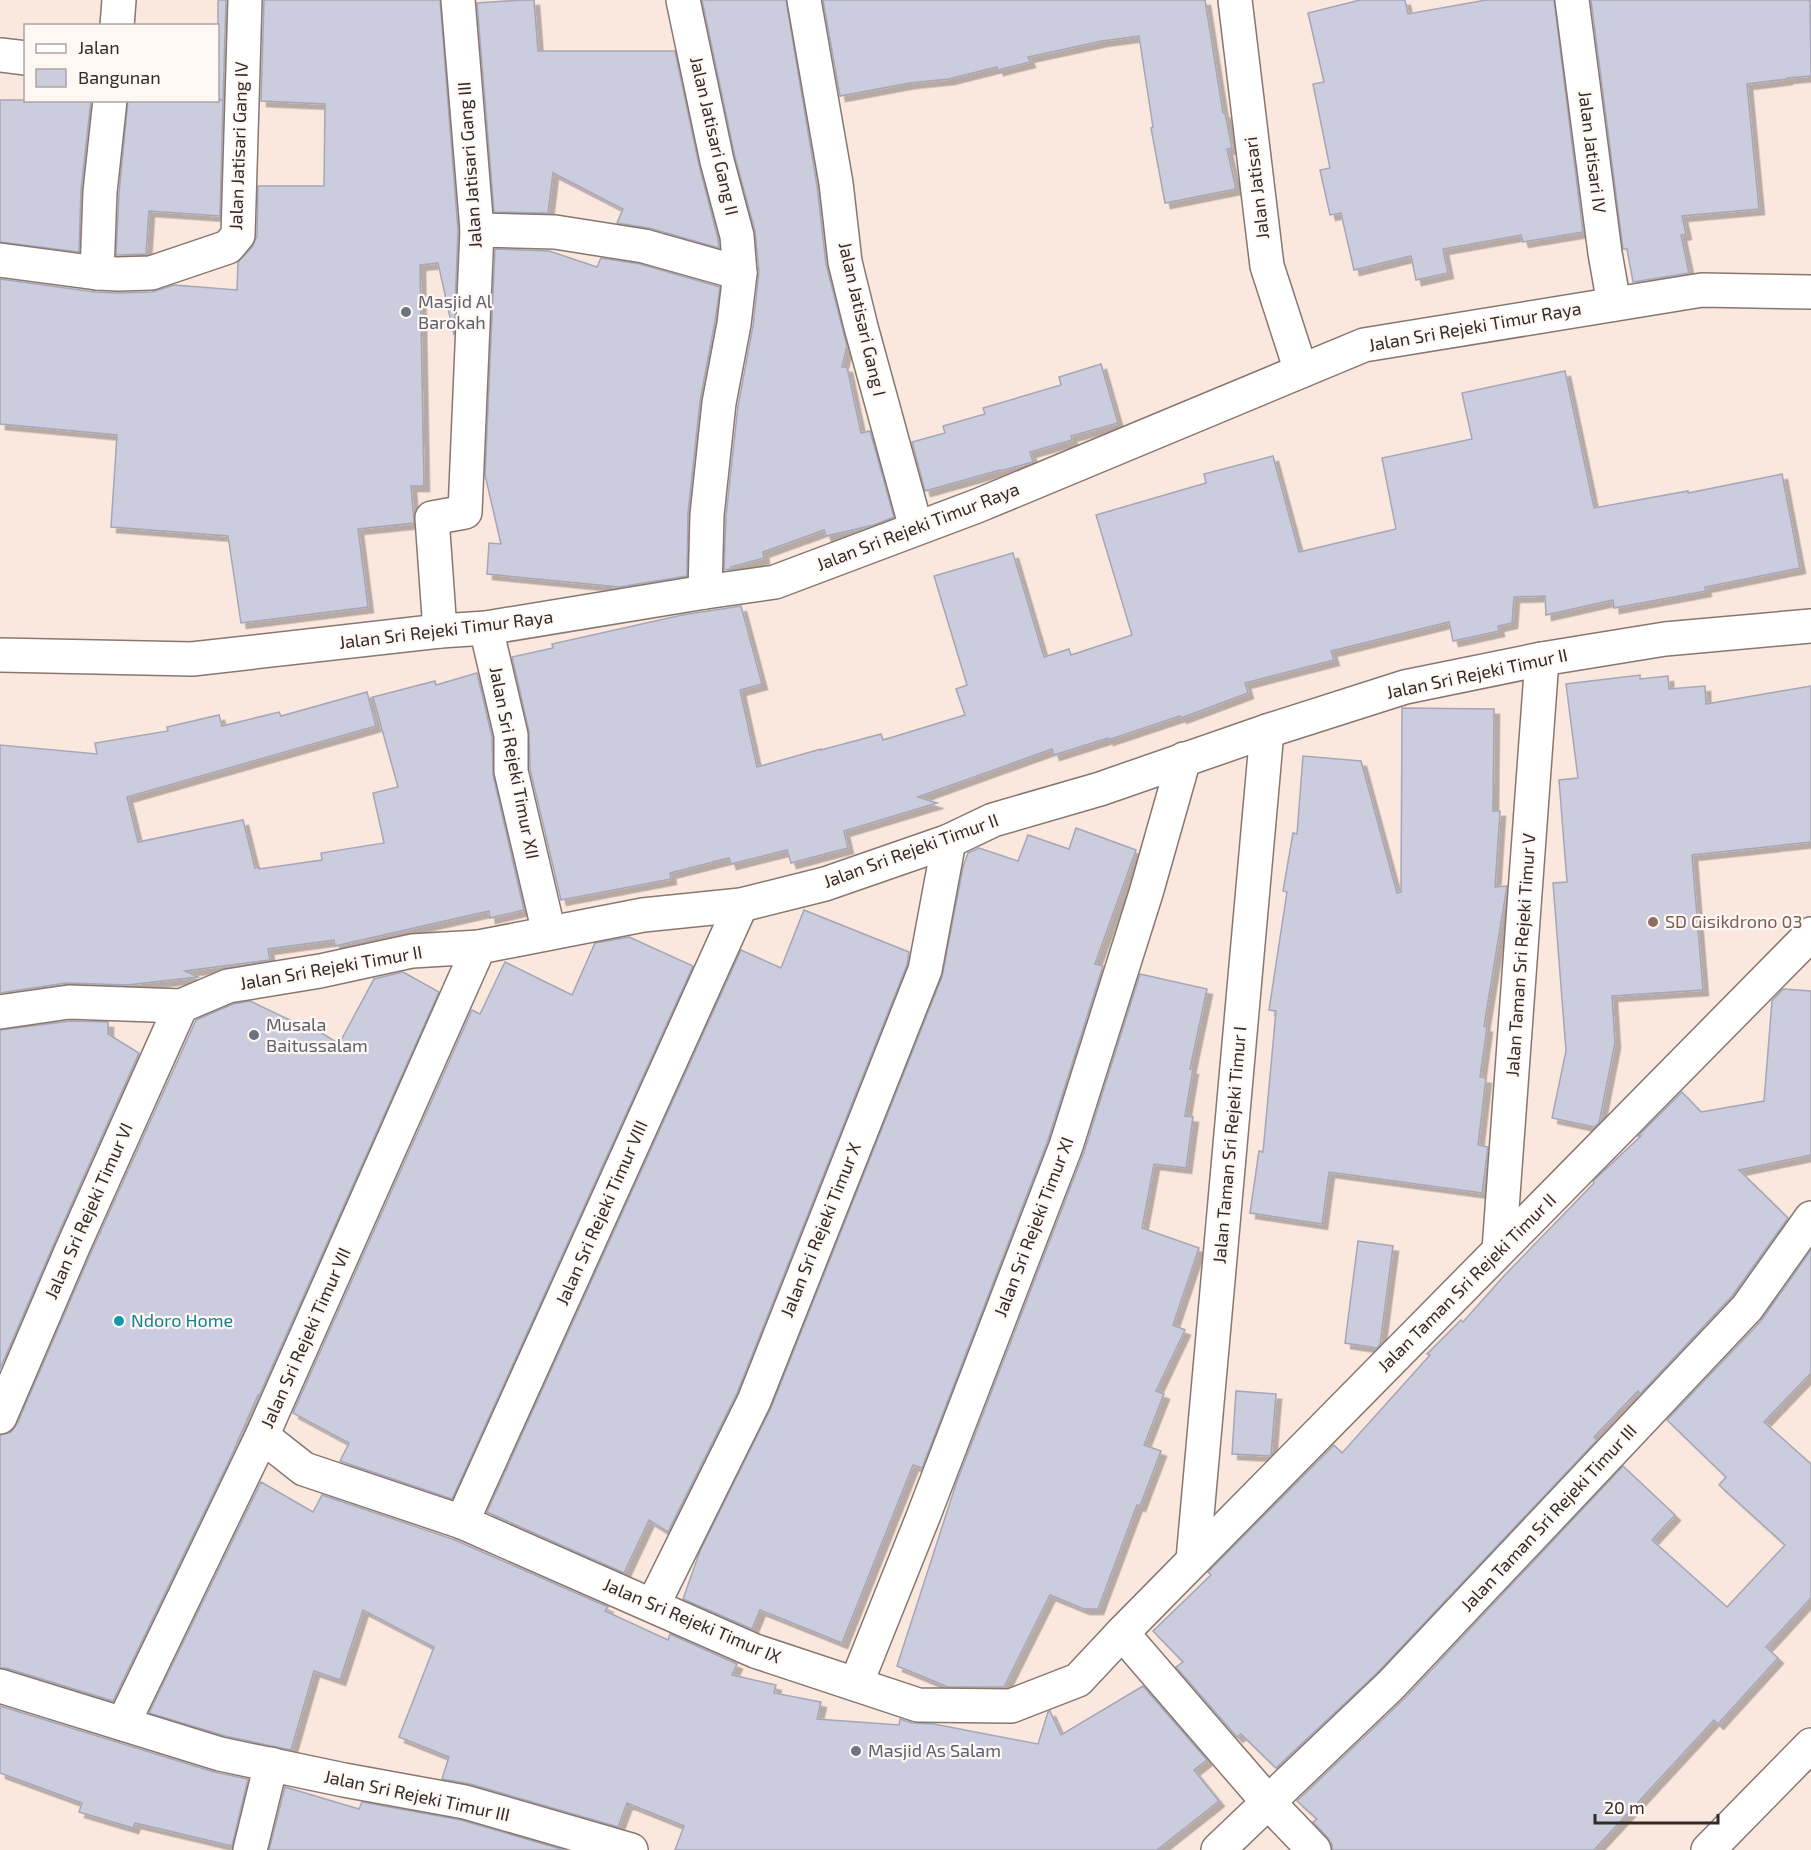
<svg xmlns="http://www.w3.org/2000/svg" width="1811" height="1850" viewBox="0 0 1811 1850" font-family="'Exo 2',sans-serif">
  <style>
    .building { fill: #cbccde; stroke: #a5a6b7; stroke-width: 1.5; filter: url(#shadow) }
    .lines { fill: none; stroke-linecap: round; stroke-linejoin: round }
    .minor-casing { stroke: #88776f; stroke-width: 36 }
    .minor { stroke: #fff; stroke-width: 33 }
    .worship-dot { fill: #6b7280; stroke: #fff7f3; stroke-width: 2 }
    .education-dot { fill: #8d6e63; stroke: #fff7f3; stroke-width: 2 }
    .culture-dot { fill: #0f9aa8; stroke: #fff7f3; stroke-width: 2 }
    .labels { text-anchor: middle; stroke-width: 4.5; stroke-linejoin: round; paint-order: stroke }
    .street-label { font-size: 18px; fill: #322b28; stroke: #fff7f3 }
    .worship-label { font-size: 18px; fill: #5b616d; stroke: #fff7f3; text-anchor: start }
    .education-label { font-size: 18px; fill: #785e54; stroke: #fff7f3; text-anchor: start }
    .culture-label { font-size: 18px; fill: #0d838f; stroke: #fff7f3; text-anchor: start }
  </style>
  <defs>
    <filter id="shadow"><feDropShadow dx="5.5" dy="5.5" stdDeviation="0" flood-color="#0004"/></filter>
  </defs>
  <rect width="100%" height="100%" fill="#fae7de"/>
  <g class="building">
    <path d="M 218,0 L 226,0 L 223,100 L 218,99 Z"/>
    <path d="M 264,0 L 440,0 L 458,230 L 454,335 L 438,263 L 420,265 L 424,486 L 411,486 L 414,523 L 358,529 L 368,607 L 241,623 L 228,536 L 111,527 L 117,435 L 0,424 L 0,279 L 95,292 L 117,293 L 152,292 L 174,285 L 237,290 L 238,262 L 252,247 L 257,236 L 258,186 L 324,186 L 325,104 L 261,101 Z"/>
    <path d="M 522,0 L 534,0 L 538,51 L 675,51 L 699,165 L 718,239 L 719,248 L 649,228 L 617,223 L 623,209 L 553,173 L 548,213 L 494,212 L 477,3 Z"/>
    <path d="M 702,0 L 786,0 L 817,186 L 826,264 L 847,346 L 842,367 L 847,367 L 861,433 L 870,431 L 894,517 L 874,525 L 826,536 L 824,530 L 763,552 L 764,558 L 731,567 L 731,569 L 724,570 L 726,516 L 738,406 L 753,326 L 759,272 L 755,231 L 735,157 Z"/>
    <path d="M 823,0 L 1205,0 L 1223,113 L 1225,113 L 1232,148 L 1227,149 L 1236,189 L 1165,203 L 1151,128 L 1153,127 L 1139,36 L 1102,41 L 1028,57 L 1030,62 L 998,70 L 997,67 L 949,79 L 910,83 L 840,96 Z"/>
    <path d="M 1360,0 L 1405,0 L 1408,14 L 1486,0 L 1554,0 L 1583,232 L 1523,242 L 1521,235 L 1443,249 L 1448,273 L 1416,280 L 1411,256 L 1354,270 L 1341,213 L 1330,215 L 1320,170 L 1330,168 L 1313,84 L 1324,82 L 1308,13 Z"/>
    <path d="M 1591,0 L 1810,0 L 1811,76 L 1787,78 L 1787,79 L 1747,84 L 1759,209 L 1682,216 L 1686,234 L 1681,235 L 1689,273 L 1633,282 L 1627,249 L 1623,249 Z"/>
    <path d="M 0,100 L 91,100 L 81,190 L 79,252 L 0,242 Z"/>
    <path d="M 128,100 L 223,100 L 220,216 L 149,211 L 146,254 L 116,255 L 119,193 Z"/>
    <path d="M 495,249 L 549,251 L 597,267 L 601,258 L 640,264 L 720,287 L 715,321 L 700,401 L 688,513 L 687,576 L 619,587 L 487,574 L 489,543 L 501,544 L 485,475 Z"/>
    <path d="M 1101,364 L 1118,423 L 1071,436 L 1072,440 L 1030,452 L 1033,462 L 1000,471 L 1000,470 L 925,491 L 912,442 L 945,433 L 943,426 L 985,414 L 983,408 L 1061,385 L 1059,377 Z"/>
    <path d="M 1565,371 L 1594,508 L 1688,491 L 1688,493 L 1782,474 L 1800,568 L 1705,587 L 1706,591 L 1614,608 L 1613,600 L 1546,615 L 1545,596 L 1514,597 L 1512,623 L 1498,626 L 1499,631 L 1453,641 L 1449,622 L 1331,651 L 1334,660 L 1245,683 L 1248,693 L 1181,718 L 1180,716 L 1108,740 L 1108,738 L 1054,755 L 1052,749 L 918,797 L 937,803 L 844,831 L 848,848 L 791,863 L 787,850 L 731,864 L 729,858 L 670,873 L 671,879 L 561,900 L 530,769 L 529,731 L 512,657 L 553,648 L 552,644 L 682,615 L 741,606 L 762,684 L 740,690 L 757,767 L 821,749 L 821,750 L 881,734 L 883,740 L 965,715 L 956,689 L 967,685 L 934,576 L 1013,553 L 1044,657 L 1069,649 L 1071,655 L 1132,635 L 1096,515 L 1206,483 L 1204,474 L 1273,456 L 1299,552 L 1396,529 L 1382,458 L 1472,439 L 1462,393 Z"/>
    <path d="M 477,673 L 492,737 L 493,775 L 524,910 L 490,918 L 489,911 L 335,946 L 334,940 L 268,949 L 270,960 L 185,971 L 198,977 L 127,985 L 66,983 L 0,993 L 0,745 L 97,754 L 95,743 L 168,731 L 167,727 L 219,715 L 222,726 L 279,712 L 281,716 L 367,692 L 376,726 L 127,797 L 138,842 L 243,820 L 255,868 L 259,867 L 259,869 L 322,860 L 321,853 L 384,843 L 373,793 L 398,787 L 373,697 L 435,681 L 436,685 Z"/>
    <path d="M 1640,675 L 1640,679 L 1668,676 L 1669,689 L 1705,686 L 1706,704 L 1811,686 L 1811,842 L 1692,855 L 1703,990 L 1612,996 L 1615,1043 L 1599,1123 L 1594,1127 L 1552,1118 L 1566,1051 L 1553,883 L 1567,882 L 1559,780 L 1578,778 L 1566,684 Z"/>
    <path d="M 1402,708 L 1494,709 L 1493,811 L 1500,811 L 1495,887 L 1507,886 L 1484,1026 L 1487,1027 L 1480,1077 L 1486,1078 L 1478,1145 L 1488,1147 L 1482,1193 L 1329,1172 L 1322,1224 L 1250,1213 L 1259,1151 L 1263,1152 L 1276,1011 L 1269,1010 L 1287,892 L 1283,891 L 1293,833 L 1297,834 L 1303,756 L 1361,761 L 1397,893 L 1401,892 Z"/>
    <path d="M 1076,828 L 1136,850 L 1095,964 L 1103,966 L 1048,1140 L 922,1468 L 913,1465 L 842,1643 L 760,1610 L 752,1629 L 683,1599 L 700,1551 L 771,1408 L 942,977 L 963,867 L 968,853 L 979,848 L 1018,861 L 1028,835 L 1069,849 Z"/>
    <path d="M 804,910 L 909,952 L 907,965 L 737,1393 L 668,1532 L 649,1520 L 624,1573 L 487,1512 L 741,950 L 781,968 Z"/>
    <path d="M 629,937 L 693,966 L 452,1499 L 340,1461 L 349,1443 L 293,1413 L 472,1010 L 480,1014 L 505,962 L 572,995 L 595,943 Z"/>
    <path d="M 403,972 L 439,992 L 259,1396 L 258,1395 L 229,1461 L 113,1701 L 6,1668 L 0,1668 L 0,1435 L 11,1432 L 17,1424 L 90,1255 L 196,1020 L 233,1004 L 250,1001 L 315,1032 L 317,1030 L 339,1044 L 374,979 Z"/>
    <path d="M 1140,974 L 1207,989 L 1190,1069 L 1193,1069 L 1185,1116 L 1193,1117 L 1186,1168 L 1154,1164 L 1142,1228 L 1199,1248 L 1173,1325 L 1185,1330 L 1156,1391 L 1164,1394 L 1144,1445 L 1161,1451 L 1140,1506 L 1137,1505 L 1098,1609 L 1084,1609 L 1050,1595 L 1004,1687 L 948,1687 L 897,1666 L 956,1484 L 1084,1152 Z"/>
    <path d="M 1783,989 L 1811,991 L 1811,1155 L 1739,1170 L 1788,1218 L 1732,1296 L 1640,1394 L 1638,1391 L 1594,1437 L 1597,1440 L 1378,1672 L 1276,1768 L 1241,1734 L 1237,1737 L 1176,1667 L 1183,1662 L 1153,1631 L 1211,1575 L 1208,1572 L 1334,1445 L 1342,1453 L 1430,1355 L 1427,1354 L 1461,1320 L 1463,1322 L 1503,1277 L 1594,1183 L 1593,1181 L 1641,1136 L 1638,1136 L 1682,1092 L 1701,1112 L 1764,1101 L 1772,1001 Z"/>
    <path d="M 70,1021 L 108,1022 L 108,1034 L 139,1053 L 56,1239 L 0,1369 L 0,1030 Z"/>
    <path d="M 1358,1241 L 1393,1246 L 1380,1344 L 1377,1348 L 1345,1343 Z"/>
    <path d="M 1811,1250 L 1811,1373 L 1764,1422 L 1811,1464 L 1811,1598 L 1766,1647 L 1778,1658 L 1718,1724 L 1714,1720 L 1594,1850 L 1332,1850 L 1332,1845 L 1328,1838 L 1313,1822 L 1317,1819 L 1297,1801 L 1405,1698 L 1623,1466 L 1675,1515 L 1652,1540 L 1727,1607 L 1785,1545 L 1719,1485 L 1726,1477 L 1667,1420 L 1761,1321 Z"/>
    <path d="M 1236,1391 L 1276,1394 L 1271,1455 L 1270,1456 L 1232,1454 Z"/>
    <path d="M 261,1482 L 313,1512 L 322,1495 L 455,1540 L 608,1607 L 605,1611 L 668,1640 L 670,1634 L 737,1664 L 732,1675 L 776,1685 L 774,1693 L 821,1702 L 817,1719 L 899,1725 L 900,1719 L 912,1723 L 934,1724 L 1038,1744 L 1048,1712 L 1050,1711 L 1061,1735 L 1143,1686 L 1207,1760 L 1194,1770 L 1219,1801 L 1157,1850 L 675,1850 L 684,1826 L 627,1803 L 618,1827 L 470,1784 L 442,1779 L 449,1757 L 399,1737 L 434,1647 L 363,1610 L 340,1680 L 314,1671 L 291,1750 L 225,1736 L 149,1713 Z"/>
    <path d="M 0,1706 L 214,1772 L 248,1779 L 232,1846 L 135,1823 L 133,1828 L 79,1812 L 82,1803 L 0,1773 Z"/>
    <path d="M 285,1787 L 359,1809 L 362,1802 L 461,1820 L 564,1850 L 269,1850 Z"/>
  </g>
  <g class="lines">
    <g class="minor-casing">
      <g id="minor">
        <path d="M 683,0 L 717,161 L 737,236 L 740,273 L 734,324 L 719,403 L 707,515 L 705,592"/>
        <path d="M 804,0 L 836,183 L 845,262 L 861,327 L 916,528"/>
        <path d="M 1235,0 L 1267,266 L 1301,371"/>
        <path d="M 1572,0 L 1605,253 L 1614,304"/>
        <path d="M 117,26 L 119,0"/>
        <path d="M 0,55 L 26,58"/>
        <path d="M 477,230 L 555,232 L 644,246 L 740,273"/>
        <path d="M 0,260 L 97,273 L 118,274 L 151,273 L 228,247 L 238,235 L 245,0"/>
        <path d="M 97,273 L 100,192 L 110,100"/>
        <path d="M 486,628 L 511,735 L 511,771 L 549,933"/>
        <path d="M 440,631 L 432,518 L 465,512 L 477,230 L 458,0"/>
        <path d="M 0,655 L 192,659 L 440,631 L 486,628 L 705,592 L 775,582 L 977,506 L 1364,345 L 1702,290 L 1811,292"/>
        <path d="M 0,1012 L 69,1002 L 181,1006 L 228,986 L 320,971 L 412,951 L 479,947 L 643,915 L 741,905 L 825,884 L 949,841 L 993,820 L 1100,789 L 1267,731 L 1405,687 L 1542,659 L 1665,639 L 1811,626"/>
        <path d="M 1499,1250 L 1542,659"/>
        <path d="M 0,1417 L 73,1247 L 181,1006"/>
        <path d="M 262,1436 L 304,1469 L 462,1522 L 755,1651 L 918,1705 L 1011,1706 L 1078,1680 L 1122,1633 L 1811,934"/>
        <path d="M 462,1522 L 741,905"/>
        <path d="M 1193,1560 L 1267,731"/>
        <path d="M 653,1605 L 754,1401 L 925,970 L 949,841"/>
        <path d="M 1122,1633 L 1268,1802 L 1314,1850"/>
        <path d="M 856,1684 L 923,1517 L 1066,1146 L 1146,893 L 1184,759"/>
        <path d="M 0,1686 L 220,1754 L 344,1780 L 465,1802 L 631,1850"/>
        <path d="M 123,1724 L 262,1436 L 479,947"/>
        <path d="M 250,1850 L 271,1764"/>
        <path d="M 1218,1850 L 1391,1685 L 1747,1308 L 1811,1218"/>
        <path d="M 1708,1850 L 1811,1745"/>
      </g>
    </g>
    <use href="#minor" class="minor"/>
  </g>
  <g class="worship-dot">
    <circle cx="406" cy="312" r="6"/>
    <circle cx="254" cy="1035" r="6"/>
    <circle cx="856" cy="1751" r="6"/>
  </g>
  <circle class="education-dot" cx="1653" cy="922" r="6"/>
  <circle class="culture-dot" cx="119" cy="1321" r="6"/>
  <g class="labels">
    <g class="street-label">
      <text transform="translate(714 136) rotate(77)" y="6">Jalan Jatisari Gang II</text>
      <text transform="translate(239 146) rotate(-88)" y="6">Jalan Jatisari Gang IV</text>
      <text transform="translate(1592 152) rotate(83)" y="6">Jalan Jatisari IV</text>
      <text transform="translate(470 165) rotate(-94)" y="6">Jalan Jatisari Gang III</text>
      <text transform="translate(1257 188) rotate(-97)" y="6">Jalan Jatisari</text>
      <text transform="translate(862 319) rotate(77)" y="6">Jalan Jatisari Gang I</text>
      <text transform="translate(1475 327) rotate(-10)" y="6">Jalan Sri Rejeki Timur Raya</text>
      <text transform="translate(918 527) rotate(-21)" y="6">Jalan Sri Rejeki Timur Raya</text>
      <text transform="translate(446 630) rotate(-7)" y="6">Jalan Sri Rejeki Timur Raya</text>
      <text transform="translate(1477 674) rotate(-12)" y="6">Jalan Sri Rejeki Timur II</text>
      <text transform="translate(514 763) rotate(79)" y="6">Jalan Sri Rejeki Timur XII</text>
      <text transform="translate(911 851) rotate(-20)" y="6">Jalan Sri Rejeki Timur II</text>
      <text transform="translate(1521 955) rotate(-86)" y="6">Jalan Taman Sri Rejeki Timur V</text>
      <text transform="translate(331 968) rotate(-10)" y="6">Jalan Sri Rejeki Timur II</text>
      <text transform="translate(1230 1145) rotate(-85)" y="6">Jalan Taman Sri Rejeki Timur I</text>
      <text transform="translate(89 1211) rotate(-66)" y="6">Jalan Sri Rejeki Timur VI</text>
      <text transform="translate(602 1213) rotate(-66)" y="6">Jalan Sri Rejeki Timur VIII</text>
      <text transform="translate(1034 1227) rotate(-69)" y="6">Jalan Sri Rejeki Timur XI</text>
      <text transform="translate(821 1230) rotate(-68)" y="6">Jalan Sri Rejeki Timur X</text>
      <text transform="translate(1467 1283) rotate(-45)" y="6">Jalan Taman Sri Rejeki Timur II</text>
      <text transform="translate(306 1338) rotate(-66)" y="6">Jalan Sri Rejeki Timur VII</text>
      <text transform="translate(1549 1518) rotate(-47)" y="6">Jalan Taman Sri Rejeki Timur III</text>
      <text transform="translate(692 1621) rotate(23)" y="6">Jalan Sri Rejeki Timur IX</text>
      <text transform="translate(417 1796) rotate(12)" y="6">Jalan Sri Rejeki Timur III</text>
    </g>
    <g class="worship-label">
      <text x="418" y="308">Masjid Al<tspan x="418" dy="21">Barokah</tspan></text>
      <text x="266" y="1031">Musala<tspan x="266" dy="21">Baitussalam</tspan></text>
      <text x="868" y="1757">Masjid As Salam</text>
    </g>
    <g class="education-label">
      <text x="1665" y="928">SD Gisikdrono 03</text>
    </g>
    <g class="culture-label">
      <text x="131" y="1327">Ndoro Home</text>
    </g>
  </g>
  <rect x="24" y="24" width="195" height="78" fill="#fff7f3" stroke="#ada5a2" stroke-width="1.5"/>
  <rect x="36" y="44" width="30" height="9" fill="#ffffff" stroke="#ada5a2" stroke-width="1.5"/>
  <text x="78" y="54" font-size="18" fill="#322b28">Jalan</text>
  <rect x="36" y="69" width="30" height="18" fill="#cbccde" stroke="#ada5a2" stroke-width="1.5"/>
  <text x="78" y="84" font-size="18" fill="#322b28">Bangunan</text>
  <path d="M1595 1814v9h123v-9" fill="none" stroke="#322b28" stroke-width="3"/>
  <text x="1604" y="1814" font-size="18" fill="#322b28" stroke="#fff7f3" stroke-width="4.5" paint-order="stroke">20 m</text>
</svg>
